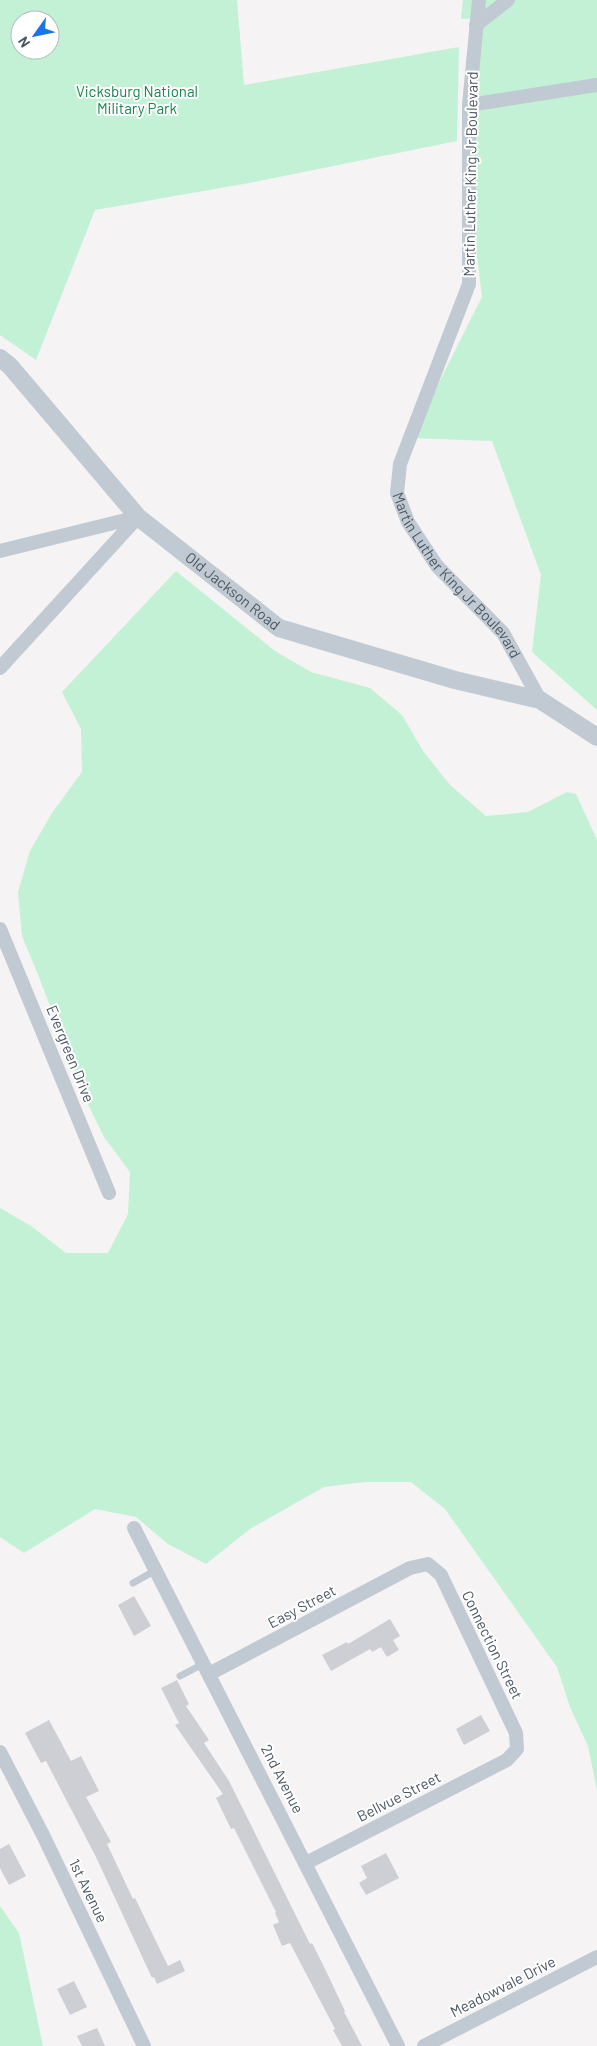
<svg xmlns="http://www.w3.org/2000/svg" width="597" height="2046" viewBox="0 0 597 2046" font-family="Barlow,sans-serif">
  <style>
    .green { fill: #c3f1d5; fill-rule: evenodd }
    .building { fill: #cdcfd5 }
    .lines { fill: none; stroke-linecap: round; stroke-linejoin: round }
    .service { stroke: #c1cad2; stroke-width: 7 }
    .minor { stroke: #c1cad2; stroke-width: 14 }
    .tertiary { stroke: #c1cad2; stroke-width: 18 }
    .labels { text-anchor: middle; stroke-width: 4; stroke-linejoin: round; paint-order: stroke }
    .park-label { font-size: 15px; fill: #17864f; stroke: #fff }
    .street-label { font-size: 15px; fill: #4a5661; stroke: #fff }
  </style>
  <rect width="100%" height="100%" fill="#f5f3f3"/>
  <g class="green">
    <path d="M 0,0 L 237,0 L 244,85 L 459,47 L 457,141 L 249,183 L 95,210 L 36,360 L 0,335 ZM 20,20 L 50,20 L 50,50 L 20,50 Z"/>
    <path d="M 463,0 L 597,0 L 597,710 L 532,652 L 541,575 L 492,441 L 411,438 L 482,297 L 462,129 L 480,22 L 486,18 L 461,19 Z"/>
    <path d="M 176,571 L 275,651 L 311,672 L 370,688 L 402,715 L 423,751 L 450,785 L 486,816 L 528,812 L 567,792 L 576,794 L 597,840 L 597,1790 L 588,1746 L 570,1707 L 557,1667 L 445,1509 L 411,1482 L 365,1482 L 324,1487 L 250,1529 L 206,1564 L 168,1544 L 136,1517 L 95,1509 L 24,1553 L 0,1537 L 0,1208 L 31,1226 L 66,1253 L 108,1253 L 128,1214 L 130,1172 L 104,1137 L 85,1098 L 39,977 L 22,936 L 18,892 L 30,851 L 52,813 L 82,772 L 81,729 L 62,692 Z"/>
    <path d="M 0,1906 L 19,1933 L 43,2046 L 0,2046 Z"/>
  </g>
  <g class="building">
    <path d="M 134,1596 L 151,1626 L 134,1636 L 118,1605 Z"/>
    <path d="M 390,1619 L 400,1636 L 393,1640 L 399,1650 L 387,1657 L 381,1647 L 372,1652 L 370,1649 L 331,1671 L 322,1655 L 347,1642 L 348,1644 Z"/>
    <path d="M 177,1680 L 189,1704 L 186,1706 L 209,1740 L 204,1743 L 229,1781 L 310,1944 L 312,1943 L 326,1971 L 345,2011 L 344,2012 L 362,2046 L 342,2046 L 333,2030 L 335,2029 L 290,1943 L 282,1946 L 273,1925 L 279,1922 L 275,1913 L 276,1912 L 234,1828 L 231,1829 L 216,1798 L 223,1794 L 175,1725 L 179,1723 L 161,1688 Z"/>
    <path d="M 481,1715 L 490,1731 L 464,1745 L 456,1729 Z"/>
    <path d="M 49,1720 L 71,1761 L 81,1756 L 99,1791 L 86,1797 L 111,1842 L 107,1844 L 133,1899 L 135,1898 L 168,1966 L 180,1960 L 185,1971 L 157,1984 L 154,1977 L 152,1978 L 96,1857 L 46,1761 L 41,1763 L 25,1733 Z"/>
    <path d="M 9,1844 L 26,1876 L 9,1885 L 0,1868 L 0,1849 Z"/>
    <path d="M 386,1853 L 399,1878 L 366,1895 L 359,1883 L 367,1878 L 361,1866 Z"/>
    <path d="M 74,1981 L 87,2007 L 70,2015 L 57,1989 Z"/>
    <path d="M 97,2028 L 105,2046 L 82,2046 L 77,2036 Z"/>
  </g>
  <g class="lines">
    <g class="service">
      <path d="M 133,1583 L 156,1570"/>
      <path d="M 180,1676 L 203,1664"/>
    </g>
    <g class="minor">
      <path id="s1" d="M 479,0 L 469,105 L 469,284 L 400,464 L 397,493 L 408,522 L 437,566 L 503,633 L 540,700"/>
      <path d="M 476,25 L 508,0"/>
      <path d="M 469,105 L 597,85"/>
      <path d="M 0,551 L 138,517"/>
      <path d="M 0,668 L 138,517"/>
      <path d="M 0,929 L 109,1193"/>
      <path d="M 134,1528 L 398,2046"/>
      <path d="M 209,1674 L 410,1568 L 428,1564 L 441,1575 L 516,1733 L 517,1749 L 507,1760 L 306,1863"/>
      <path d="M 0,1752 L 43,1835 L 144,2046"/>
      <path d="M 424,2046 L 597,1957"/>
    </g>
    <path class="tertiary" id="s2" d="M 0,358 L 10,366 L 138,517 L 279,628 L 455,680 L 540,700 L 597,737"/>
  </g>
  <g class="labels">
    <g class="park-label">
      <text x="137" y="97">Vicksburg National<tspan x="137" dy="17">Military Park</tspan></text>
    </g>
    <g class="street-label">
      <text transform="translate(471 174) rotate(-89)" y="5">Martin Luther King Jr Boulevard</text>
      <text dy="5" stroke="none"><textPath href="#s1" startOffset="609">Martin Luther King Jr Boulevard</textPath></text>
      <text dy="5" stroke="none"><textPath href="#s2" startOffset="331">Old Jackson Road</textPath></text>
      <text transform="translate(70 1054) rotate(68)" y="5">Evergreen Drive</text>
      <text transform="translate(302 1607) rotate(-28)" y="5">Easy Street</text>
      <text transform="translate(492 1645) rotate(64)" y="5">Connection Street</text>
      <text transform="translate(282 1779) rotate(63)" y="5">2nd Avenue</text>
      <text transform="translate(399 1797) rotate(-27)" y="5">Bellvue Street</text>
      <text transform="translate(88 1891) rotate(64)" y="5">1st Avenue</text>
      <text transform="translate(503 1987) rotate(-27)" y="5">Meadowvale Drive</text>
    </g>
  </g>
  <g transform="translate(35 35) rotate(237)"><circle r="24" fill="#ffffff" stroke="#b7bbc0"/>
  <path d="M0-4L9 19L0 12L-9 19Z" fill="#1a73e8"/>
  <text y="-8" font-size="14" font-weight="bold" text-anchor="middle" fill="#4a5661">N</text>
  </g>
</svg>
